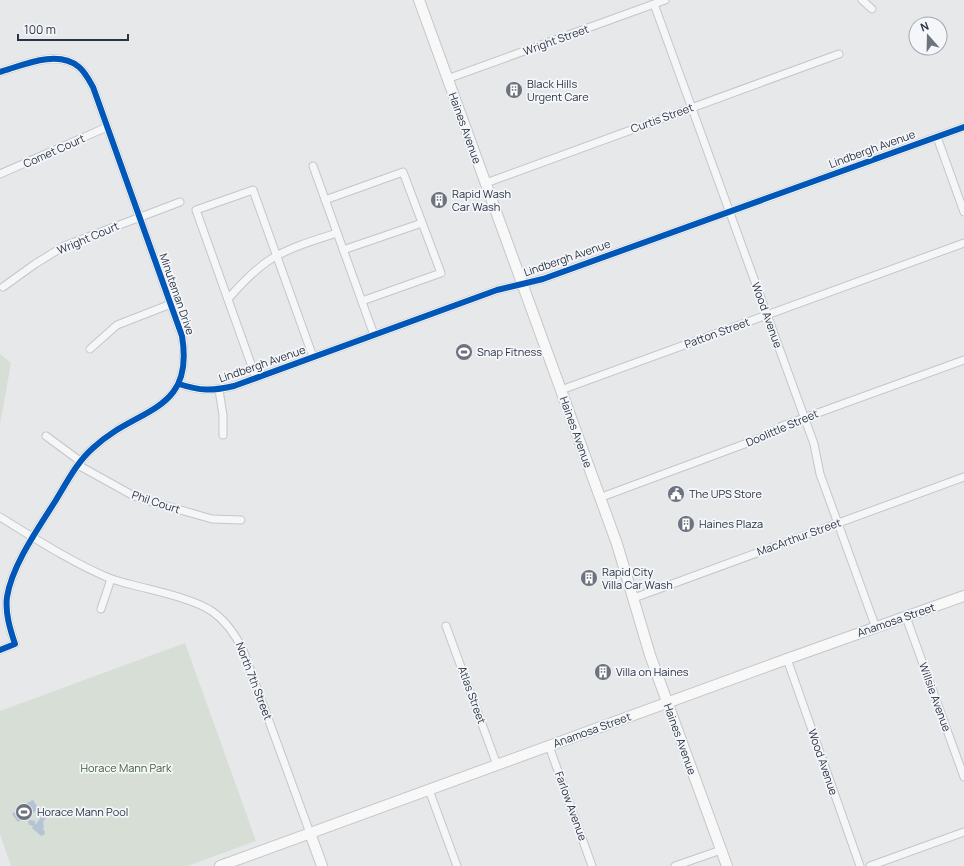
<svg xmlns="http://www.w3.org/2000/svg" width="964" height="866" viewBox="0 0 964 866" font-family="Manrope,sans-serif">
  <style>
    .green { fill: #d6ded6 }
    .water { fill: #b4c4d5 }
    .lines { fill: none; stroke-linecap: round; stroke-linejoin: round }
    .street-casing { stroke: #c4c6c8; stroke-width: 9 }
    .secondary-casing { stroke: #c4c6c8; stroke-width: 12 }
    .street { stroke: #f5f6f7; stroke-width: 7 }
    .secondary { stroke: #f8f8f8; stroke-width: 10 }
    .cycleway-casing { stroke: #f4f6f9; stroke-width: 8 }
    .cycleway { stroke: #0057b8; stroke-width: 6 }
    .labels { text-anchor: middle; stroke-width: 3.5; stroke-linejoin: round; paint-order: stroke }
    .street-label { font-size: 11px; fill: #2b3445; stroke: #f4f6f9 }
    .poi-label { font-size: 11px; fill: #2b3445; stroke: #f4f6f9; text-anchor: start }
    .park-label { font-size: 11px; fill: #3f6138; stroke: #f4f6f9 }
  </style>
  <rect width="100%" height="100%" fill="#e6e8ea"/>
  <g class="green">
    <path d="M 0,354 L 11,363 L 0,424 Z"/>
    <path d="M 185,643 L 256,841 L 187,866 L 11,866 L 0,834 L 0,711 Z"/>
  </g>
  <g class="water">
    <path d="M 33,800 L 39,809 L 18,822 L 12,814 L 21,806 Z"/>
    <path d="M 45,812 L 48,815 L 43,822 L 44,828 L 42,829 L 44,830 L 45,833 L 44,835 L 41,836 L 32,828 L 33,826 L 29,825 L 28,822 L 30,820 L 35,821 L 35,825 Z"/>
  </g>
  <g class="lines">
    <g class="street-casing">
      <g id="street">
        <path d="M 862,0 L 872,9"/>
        <path d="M 654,4 L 814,444 L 820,474 L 876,628"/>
        <path d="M 0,72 C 23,65 58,49 79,67 C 85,72 89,80 93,87 L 182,336 C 195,414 136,407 93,448 C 77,462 67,482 56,500 C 39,527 12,565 7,597 C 5,613 10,629 15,644 L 0,650"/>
        <path d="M 447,79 L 665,0"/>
        <path d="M 937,137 L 964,212"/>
        <path d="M 313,166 L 374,335"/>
        <path d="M 0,174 L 107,127"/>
        <path d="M 486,183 L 839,54"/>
        <path d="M 325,200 L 403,172 L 441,273 L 362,301"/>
        <path d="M 343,250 L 422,223"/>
        <path d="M 3,287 L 35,264 L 64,246 L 180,202"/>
        <path d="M 228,299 C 241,284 254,270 271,259 C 291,247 315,240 337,233"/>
        <path d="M 90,349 L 117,325 L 171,304"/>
        <path d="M 256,378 L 196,210 L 253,190 L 313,357"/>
        <path d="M 179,384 C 200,391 213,391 234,386 L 497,290 L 543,279 L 964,127"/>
        <path d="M 219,390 L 223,415 L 223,435"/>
        <path d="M 561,390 L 964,243"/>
        <path d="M 46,436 L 80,461"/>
        <path d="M 78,465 L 132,495 L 142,499 L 212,519 L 241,520"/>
        <path d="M 599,498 L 758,439 L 782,426 L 964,360"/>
        <path d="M 0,517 C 36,539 71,562 109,578 C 117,581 125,583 133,585 C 155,591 195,599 213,612 C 227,622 236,636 243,650 L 310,833"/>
        <path d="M 634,598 L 964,477"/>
        <path d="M 101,609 L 111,579"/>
        <path d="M 906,617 L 964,777"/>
        <path d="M 446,626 L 497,765"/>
        <path d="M 787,659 L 860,866"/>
        <path d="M 549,746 L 592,866"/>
        <path d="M 429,790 L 457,866"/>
        <path d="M 675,866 L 721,850"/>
        <path d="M 870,866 L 964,832"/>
      </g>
    </g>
    <g class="secondary-casing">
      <g id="secondary">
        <path d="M 419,0 L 617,544 L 650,655 L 727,866"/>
        <path d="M 310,833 L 322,866"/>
        <path d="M 220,866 L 787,659 L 964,596"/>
      </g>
    </g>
    <use href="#street" class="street"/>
    <use href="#secondary" class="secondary"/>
    <g class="cycleway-casing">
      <g id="cycleway">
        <path d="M 0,72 C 23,65 58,49 79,67 C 85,72 89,80 93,87 L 182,336 C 195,414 136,407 93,448 C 77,462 67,482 56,500 C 39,527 12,565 7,597 C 5,613 10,629 15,644 L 0,650"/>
        <path d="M 179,384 C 200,391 213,391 234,386 L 497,290 L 543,279 L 964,127"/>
      </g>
    </g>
    <use href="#cycleway" class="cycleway"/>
  </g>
  <defs>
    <g id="building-disc" transform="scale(0.9)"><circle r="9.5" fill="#6c737f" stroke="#f4f6f9"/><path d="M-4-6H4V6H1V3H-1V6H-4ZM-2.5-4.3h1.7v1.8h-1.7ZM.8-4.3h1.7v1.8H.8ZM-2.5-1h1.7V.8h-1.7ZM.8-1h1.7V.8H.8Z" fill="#fff"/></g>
    <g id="stadium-disc" transform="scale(0.9)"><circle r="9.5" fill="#6c737f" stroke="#f4f6f9"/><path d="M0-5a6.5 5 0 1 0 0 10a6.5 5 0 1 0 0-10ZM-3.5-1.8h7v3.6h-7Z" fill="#fff"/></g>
    <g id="civic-disc" transform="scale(0.9)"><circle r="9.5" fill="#6c737f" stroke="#f4f6f9"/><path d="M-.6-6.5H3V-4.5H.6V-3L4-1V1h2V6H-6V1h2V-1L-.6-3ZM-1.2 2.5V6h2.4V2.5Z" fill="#fff"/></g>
  </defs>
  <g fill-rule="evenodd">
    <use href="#building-disc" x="514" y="90"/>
    <use href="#building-disc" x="439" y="200"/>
    <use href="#stadium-disc" x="464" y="352"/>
    <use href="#civic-disc" x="676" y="494"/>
    <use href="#building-disc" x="686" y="524"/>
    <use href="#building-disc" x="589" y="578"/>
    <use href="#building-disc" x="603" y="672"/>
    <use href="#stadium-disc" x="24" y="812"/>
  </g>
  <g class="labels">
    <g class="street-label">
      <text transform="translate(556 40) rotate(-20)" y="4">Wright Street</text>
      <text transform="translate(662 118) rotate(-20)" y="4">Curtis Street</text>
      <text transform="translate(465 128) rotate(70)" y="4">Haines Avenue</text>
      <text transform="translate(872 149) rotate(-20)" y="4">Lindbergh Avenue</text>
      <text transform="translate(54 151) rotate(-24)" y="4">Comet Court</text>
      <text transform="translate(88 238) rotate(-23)" y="4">Wright Court</text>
      <text transform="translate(567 258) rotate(-19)" y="4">Lindbergh Avenue</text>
      <text transform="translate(177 294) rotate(71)" y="4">Minuteman Drive</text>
      <text transform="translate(767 315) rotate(70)" y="4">Wood Avenue</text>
      <text transform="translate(717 333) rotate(-20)" y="4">Patton Street</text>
      <text transform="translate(262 364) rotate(-19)" y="4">Lindbergh Avenue</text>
      <text transform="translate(782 428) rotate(-23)" y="4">Doolittle Street</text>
      <text transform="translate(576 432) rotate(70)" y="4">Haines Avenue</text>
      <text transform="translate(156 502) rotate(18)" y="4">Phil Court</text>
      <text transform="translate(799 537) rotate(-20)" y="4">MacArthur Street</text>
      <text transform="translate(896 620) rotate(-19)" y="4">Anamosa Street</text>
      <text transform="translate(254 681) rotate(69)" y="4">North 7th Street</text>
      <text transform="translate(472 695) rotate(70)" y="4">Atlas Street</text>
      <text transform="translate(935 697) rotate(70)" y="4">Willsie Avenue</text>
      <text transform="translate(592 730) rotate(-20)" y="4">Anamosa Street</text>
      <text transform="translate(680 739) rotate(70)" y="4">Haines Avenue</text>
      <text transform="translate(823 762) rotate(71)" y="4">Wood Avenue</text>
      <text transform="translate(571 806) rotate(70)" y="4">Farlow Avenue</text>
    </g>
    <g class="poi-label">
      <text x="527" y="88">Black Hills<tspan x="527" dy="13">Urgent Care</tspan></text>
      <text x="452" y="198">Rapid Wash<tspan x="452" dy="13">Car Wash</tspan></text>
      <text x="477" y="356">Snap Fitness</text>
      <text x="689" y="498">The UPS Store</text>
      <text x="699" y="528">Haines Plaza</text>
      <text x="602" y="576">Rapid City<tspan x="602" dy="13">Villa Car Wash</tspan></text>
      <text x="616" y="676">Villa on Haines</text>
      <text x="37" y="816">Horace Mann Pool</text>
    </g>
    <g class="park-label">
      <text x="126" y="772">Horace Mann Park</text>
    </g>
  </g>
  <g transform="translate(928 36) rotate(340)"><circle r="19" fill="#f4f6f9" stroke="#a4a8b1"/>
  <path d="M0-3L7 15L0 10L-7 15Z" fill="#6c737f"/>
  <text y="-6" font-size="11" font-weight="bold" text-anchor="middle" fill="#2b3445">N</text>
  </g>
  <path d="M18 34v6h110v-6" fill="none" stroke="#2b3445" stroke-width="2"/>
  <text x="24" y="34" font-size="12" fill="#2b3445" stroke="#f4f6f9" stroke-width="3" paint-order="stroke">100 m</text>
</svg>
